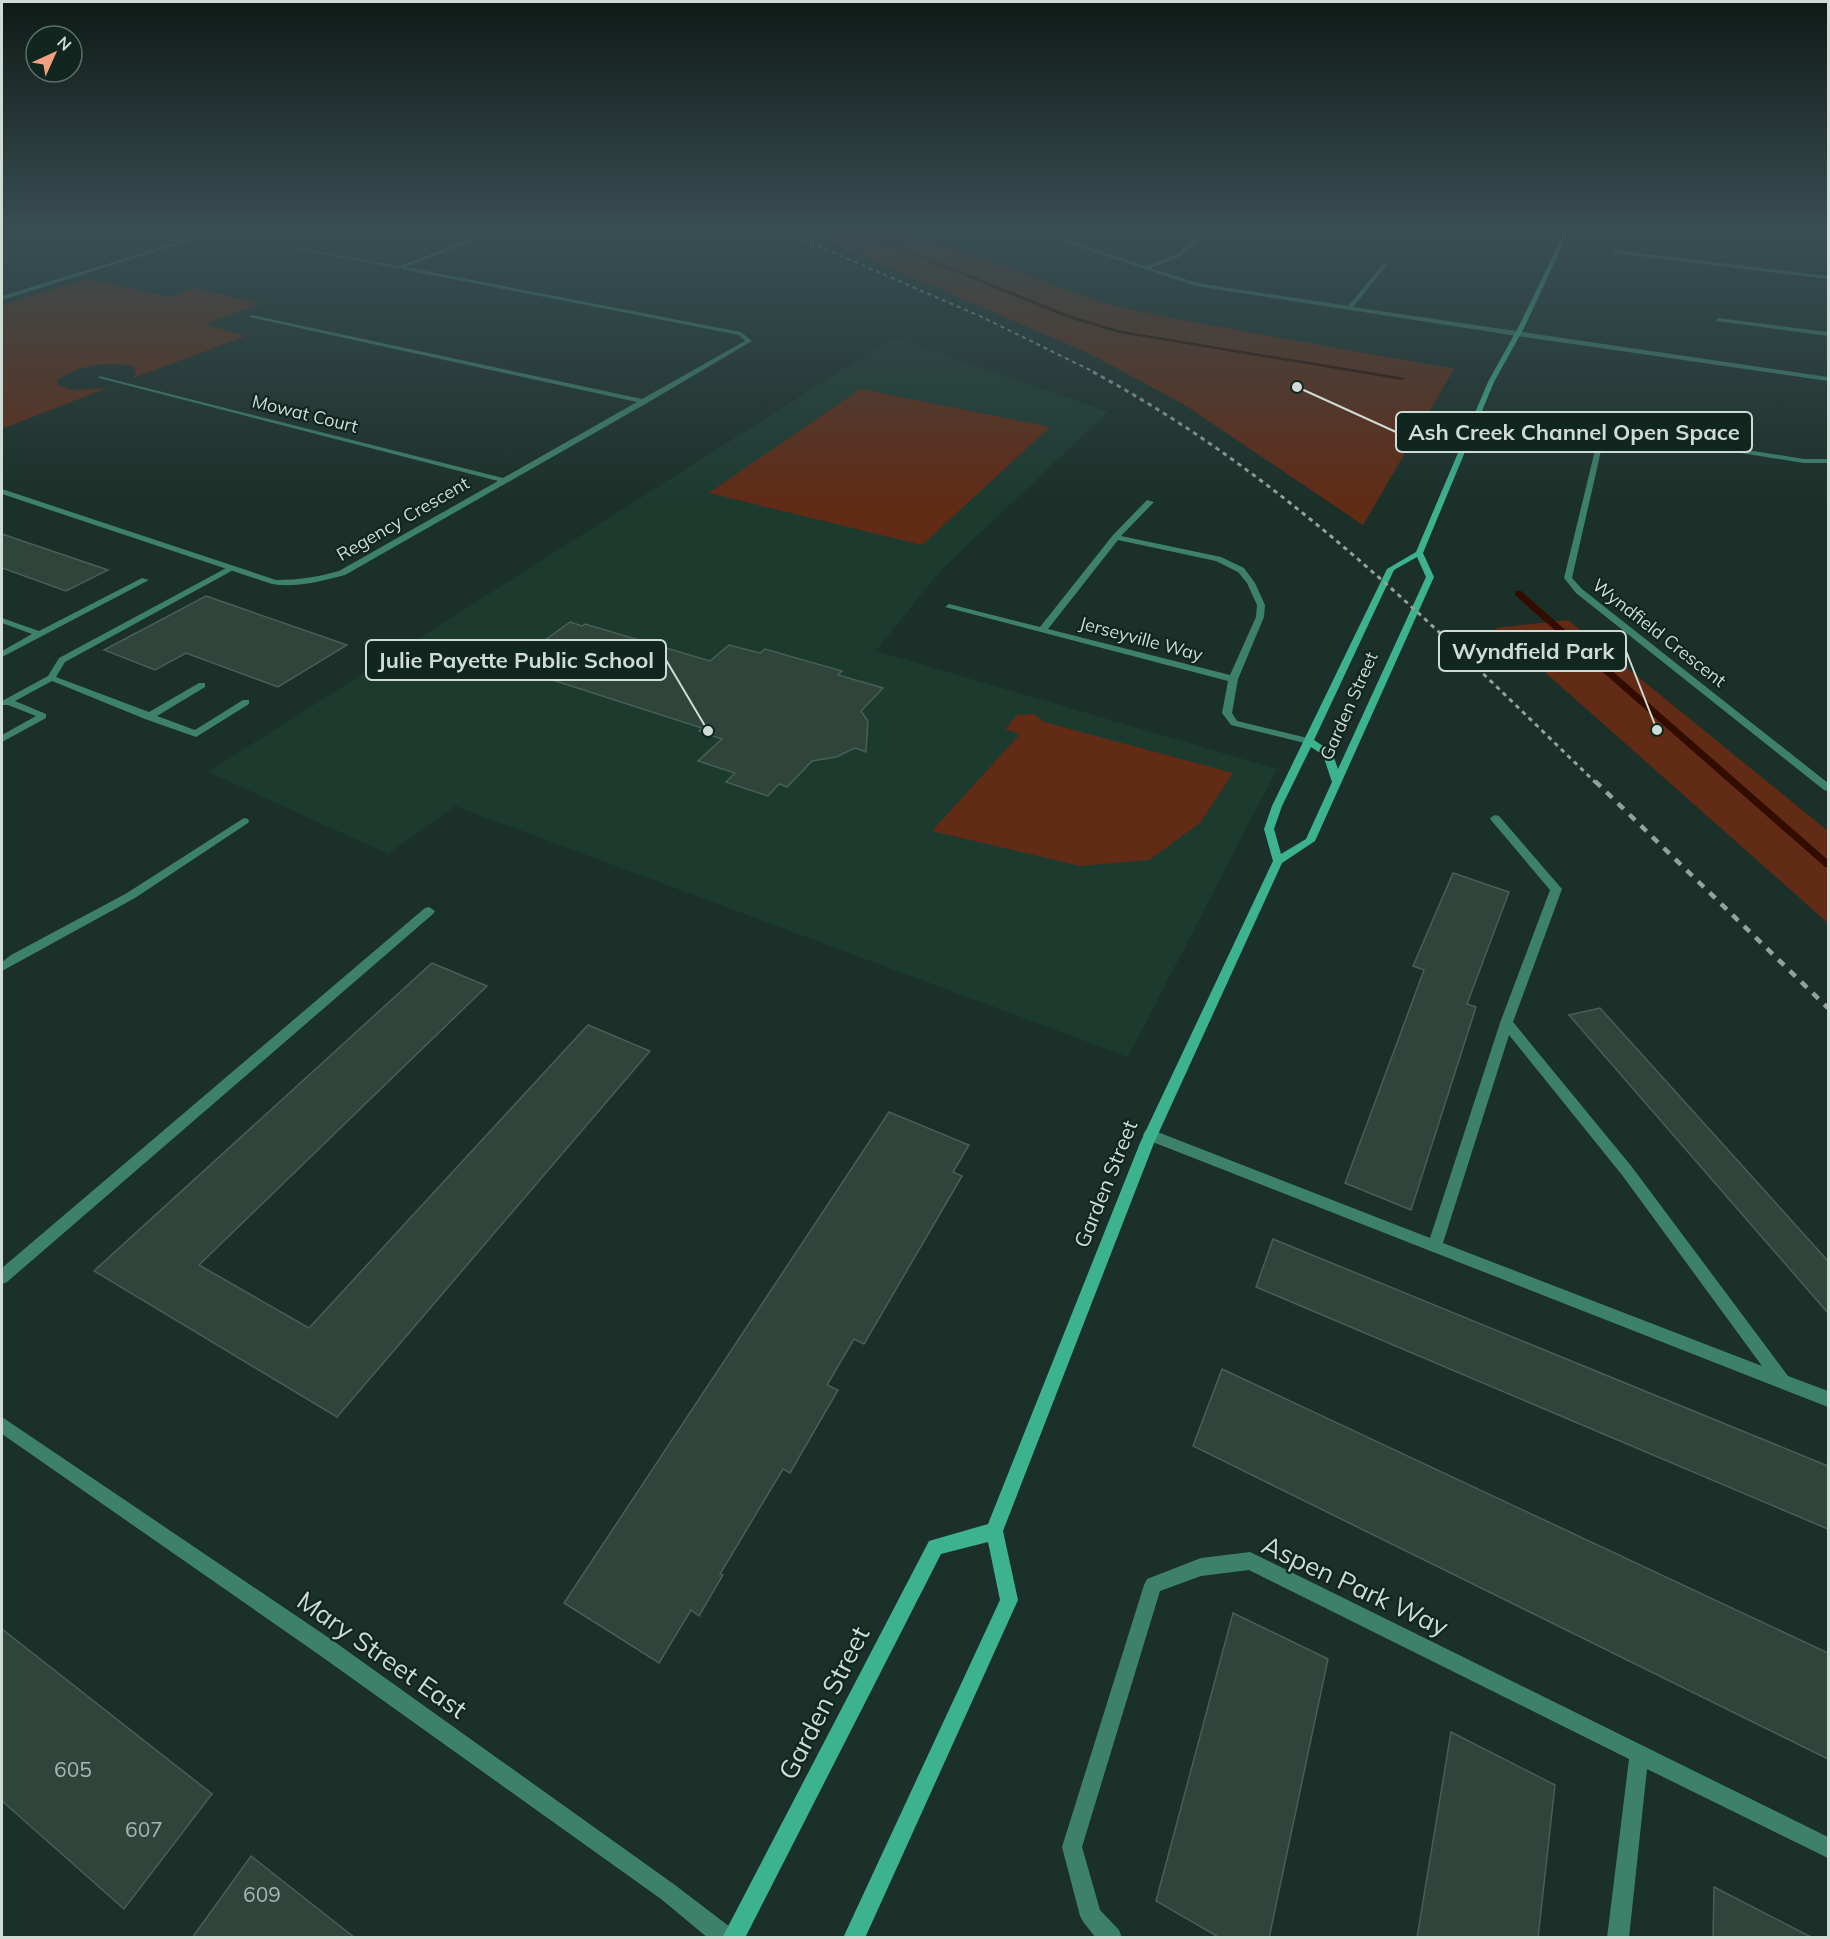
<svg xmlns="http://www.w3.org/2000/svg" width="1830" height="1939" viewBox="0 0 1830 1939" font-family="Mulish,sans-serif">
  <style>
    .built { fill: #1d3a2f }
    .green { fill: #612b16 }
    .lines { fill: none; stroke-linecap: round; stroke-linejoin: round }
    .stream { fill: #330c00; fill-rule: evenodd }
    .building { fill: #2f453c; stroke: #485f56; stroke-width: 1.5 }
    .lane { fill: #3e816b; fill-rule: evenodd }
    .street { fill: #3e816b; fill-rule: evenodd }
    .secondary { fill: #3db28f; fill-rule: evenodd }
    .rail-far2 { stroke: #93a29c; stroke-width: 2; stroke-dasharray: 4 4; stroke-linecap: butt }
    .rail-far1 { stroke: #93a29c; stroke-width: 3; stroke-dasharray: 4.5 4.5; stroke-linecap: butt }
    .rail { stroke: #93a29c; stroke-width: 4.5; stroke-dasharray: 8 8; stroke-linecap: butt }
    .labels { text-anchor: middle; stroke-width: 4.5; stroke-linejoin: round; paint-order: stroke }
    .far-street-label { font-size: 18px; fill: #cfdcd6; stroke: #11261f }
    .street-label { font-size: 21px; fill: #cfdcd6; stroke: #11261f }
    .near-number-label { font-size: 21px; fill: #a7b6b0 }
    .near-street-label { font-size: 26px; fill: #cfdcd6; stroke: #11261f }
    .leader { fill: none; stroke: #cfdcd6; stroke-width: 2 }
    .callout-dot { fill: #cfdcd6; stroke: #11261f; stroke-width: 2 }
    .callout { fill: #11261f; stroke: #cfdcd6; stroke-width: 2 }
    .callout-label { font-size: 22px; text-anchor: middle; font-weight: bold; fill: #cfdcd6 }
  </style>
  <rect width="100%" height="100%" fill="#1b3028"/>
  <path class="built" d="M 894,337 L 1108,412 L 941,570 L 876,651 L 1277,769 L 1128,1057 L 455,806 L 388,854 L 208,772 Z"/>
  <g class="green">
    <path d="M 810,233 L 913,233 L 1100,302 L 1170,318 L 1454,369 L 1363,525 L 1185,405 L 1092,355 Z"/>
    <path d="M 86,279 L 169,297 L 194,288 L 262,304 L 204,324 L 246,336 L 133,378 L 136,374 L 133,366 C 106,361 79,365 57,380 L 58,385 L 71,390 L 107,388 L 2,429 L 2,305 Z"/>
    <path d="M 860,389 L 1050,427 L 922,545 L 709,493 Z"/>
    <path d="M 1568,620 L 1828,831 L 1828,923 L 1495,628 Z"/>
    <path d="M 1034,714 L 1044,722 L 1233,773 L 1200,823 L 1149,860 L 1080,866 L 932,831 L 1020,734 L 1005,729 L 1017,715 Z"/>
  </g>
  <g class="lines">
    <g class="stream">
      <path d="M 861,233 L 866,233 L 1069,315 L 1122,331 L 1405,378 L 1402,380 L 1119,333 L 1065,317 Z"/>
      <path d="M 1515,591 L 1521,591 L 1828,860 L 1828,868 L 1825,867 L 1515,595 Z"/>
    </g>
  </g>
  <g class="building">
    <path d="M 2,534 L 108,570 L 66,591 L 2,568 Z"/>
    <path d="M 206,596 L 347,645 L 278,687 L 186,653 L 155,670 L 104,650 Z"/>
    <path d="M 570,622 L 582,626 L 585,624 L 710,661 L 729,645 L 760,653 L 765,649 L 842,671 L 838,675 L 883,688 L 861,711 L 868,721 L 866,752 L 855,748 L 836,757 L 812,761 L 787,787 L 779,784 L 768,796 L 726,782 L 735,773 L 698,761 L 722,739 L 699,731 L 702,728 L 509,666 Z"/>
    <path d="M 1453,873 L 1509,892 L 1467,1004 L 1476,1007 L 1411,1210 L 1345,1183 L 1424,970 L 1413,966 Z"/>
    <path d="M 432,963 L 487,986 L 199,1265 L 309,1328 L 588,1025 L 650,1051 L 337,1417 L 94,1271 Z"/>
    <path d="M 1600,1008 L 1828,1261 L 1828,1313 L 1569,1015 Z"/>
    <path d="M 889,1112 L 969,1145 L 953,1172 L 962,1176 L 864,1344 L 854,1339 L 827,1385 L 838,1390 L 790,1473 L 783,1469 L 720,1574 L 723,1575 L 699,1616 L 691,1610 L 659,1663 L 564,1603 Z"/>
    <path d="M 1273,1239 L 1828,1466 L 1828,1529 L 1256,1287 Z"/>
    <path d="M 1222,1369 L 1828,1653 L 1828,1759 L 1193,1446 Z"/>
    <path d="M 1233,1613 L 1328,1659 L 1269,1938 L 1220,1938 L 1156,1901 Z"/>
    <path d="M 2,1629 L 212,1794 L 124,1909 L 2,1801 Z"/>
    <path d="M 1451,1732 L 1555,1785 L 1538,1938 L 1417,1938 Z"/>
    <path d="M 251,1856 L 355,1938 L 192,1938 Z"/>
    <path d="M 1714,1887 L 1813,1938 L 1713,1938 Z"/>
  </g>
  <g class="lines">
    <g class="lane">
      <path d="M 230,566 L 237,568 L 65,662 L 56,677 L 149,712 L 199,683 L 205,683 L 205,687 L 157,716 L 195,730 L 243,700 L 249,700 L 249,704 L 196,737 L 145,719 L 52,681 L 15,701 L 46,714 L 46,718 L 2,742 L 2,735 L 36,716 L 8,705 L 2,705 L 2,701 L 48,676 L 59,658 Z"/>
      <path d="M 142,578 L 149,580 L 2,657 L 2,651 L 32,634 L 2,623 L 2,618 L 39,631 Z"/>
      <path d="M 244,818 L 248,819 L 249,821 L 248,823 L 135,898 L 2,971 L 2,962 L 11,955 L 127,893 Z"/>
      <path d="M 429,907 L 435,911 L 433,914 L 7,1282 L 2,1284 L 2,1268 L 425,908 Z"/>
    </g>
    <g class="street">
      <path d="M 208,233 L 214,233 L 2,300 L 2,296 Z"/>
      <path d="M 218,233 L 402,267 L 402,265 L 487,233 L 493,233 L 405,267 L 741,332 L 752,341 L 647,403 L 345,575 C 322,581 296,588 272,584 L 2,494 L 2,490 L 5,490 L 276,580 C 298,580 318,577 339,571 L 498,481 L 99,378 L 99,376 L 503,478 L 637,402 L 249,317 L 252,315 L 642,399 L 745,341 L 739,335 Z"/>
      <path d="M 1037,233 L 1043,233 L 1146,266 L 1177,254 L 1203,233 L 1208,233 L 1181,256 L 1151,268 L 1197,283 L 1348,306 L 1385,262 L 1387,265 L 1353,307 L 1828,377 L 1828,381 L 1517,336 L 1196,286 Z"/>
      <path d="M 1615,250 L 1828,276 L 1828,279 L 1613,253 Z"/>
      <path d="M 1718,318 L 1828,332 L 1828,336 L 1716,321 Z"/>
      <path d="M 1629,431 L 1804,459 L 1828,459 L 1828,463 L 1804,463 L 1629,435 L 1610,435 L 1603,442 L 1572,578 L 1582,589 L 1828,783 L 1828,791 L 1824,790 L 1576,593 L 1564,578 L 1597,442 L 1606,432 Z"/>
      <path d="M 1147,500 L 1154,502 L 1121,536 L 1221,557 L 1244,568 L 1255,583 L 1265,605 L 1264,617 L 1238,679 L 1232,713 L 1237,721 L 1312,739 L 1312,743 L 1309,744 L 1231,725 L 1222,713 L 1228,681 L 945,607 L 949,604 L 1040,627 L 1113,535 ZM 1118,540 L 1216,561 L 1238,572 L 1247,583 L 1257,605 L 1256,617 L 1230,675 L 1048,629 Z"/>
      <path d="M 1495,815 L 1499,816 L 1562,889 L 1513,1022 L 1632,1167 L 1788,1376 L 1828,1391 L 1828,1407 L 1145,1139 L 1143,1135 L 1145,1131 L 1150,1129 L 1155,1131 L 1430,1238 L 1500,1023 L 1550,890 L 1491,820 L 1490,818 ZM 1509,1035 L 1622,1175 L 1762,1366 L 1443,1243 Z"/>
      <path d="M 2,1417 L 332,1640 L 675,1885 L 734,1930 L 737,1938 L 708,1938 L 661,1899 L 318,1654 L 2,1434 Z"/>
      <path d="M 1250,1552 L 1828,1837 L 1828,1858 L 1647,1769 L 1629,1938 L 1607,1938 L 1629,1759 L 1249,1570 L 1201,1576 L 1160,1591 L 1082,1847 L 1100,1910 L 1119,1930 L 1122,1938 L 1096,1938 L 1084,1923 L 1080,1916 L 1062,1847 L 1144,1585 L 1147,1579 L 1201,1558 Z"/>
    </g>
    <path class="secondary" d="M 1564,233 L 1568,233 L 1525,326 L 1494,382 L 1423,553 L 1434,577 L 1315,841 L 1282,863 L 1154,1143 L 1003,1531 L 1018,1600 L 865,1938 L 843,1938 L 1000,1600 L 988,1542 L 941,1554 L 745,1938 L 722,1938 L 929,1541 L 988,1524 L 1140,1143 L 1273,861 L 1264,829 L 1272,806 L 1387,569 L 1416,552 L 1488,382 L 1519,326 ZM 1417,557 L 1426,577 L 1338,769 L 1332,752 L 1314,740 L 1394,570 ZM 1311,747 L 1323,755 L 1332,782 L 1306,839 L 1281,854 L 1274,829 L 1282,806 Z"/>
    <path class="rail-far2" d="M 788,233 L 982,317 L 1096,373"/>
    <path class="rail-far1" d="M 1093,372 C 1287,476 1440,632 1596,783"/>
    <path class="rail" d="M 1595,781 L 1828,1008"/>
  </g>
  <linearGradient id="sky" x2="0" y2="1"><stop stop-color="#0f1a16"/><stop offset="0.46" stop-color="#394e53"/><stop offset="1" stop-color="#394e53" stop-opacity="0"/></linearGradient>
  <rect width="1830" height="504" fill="url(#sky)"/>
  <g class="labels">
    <g class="far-street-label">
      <text transform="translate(305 414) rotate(14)" y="6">Mowat Court</text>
      <text transform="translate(403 519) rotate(-30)" y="6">Regency Crescent</text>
      <text transform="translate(1659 633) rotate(38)" y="6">Wyndfield Crescent</text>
      <text transform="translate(1141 639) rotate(15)" y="6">Jerseyville Way</text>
      <text transform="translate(1349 706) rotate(-66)" y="6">Garden Street</text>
    </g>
    <g class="street-label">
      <text transform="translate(1106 1184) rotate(-68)" y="7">Garden Street</text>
    </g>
    <g class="near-number-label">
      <text x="73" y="1777">605</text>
      <text x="144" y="1837">607</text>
      <text x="262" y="1902">609</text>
    </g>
    <g class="near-street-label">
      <text transform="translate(1355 1586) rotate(25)" y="9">Aspen Park Way</text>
      <text transform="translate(382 1655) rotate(35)" y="9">Mary Street East</text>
      <text transform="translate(824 1703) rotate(-63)" y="9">Garden Street</text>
    </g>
  </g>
  <path class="leader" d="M1297 387L1396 432M1657 730L1626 651M708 731L666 660"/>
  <g class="callout-dot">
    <circle cx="1297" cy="387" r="6"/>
    <circle cx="1657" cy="730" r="6"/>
    <circle cx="708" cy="731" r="6"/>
  </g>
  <g class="callout">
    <rect x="1396" y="412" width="356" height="40" rx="6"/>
    <rect x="1439" y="631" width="187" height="40" rx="6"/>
    <rect x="366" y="640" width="300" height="40" rx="6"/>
  </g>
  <g class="callout-label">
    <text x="1574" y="440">Ash Creek Channel Open Space</text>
    <text x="1533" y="659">Wyndfield Park</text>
    <text x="516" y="668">Julie Payette Public School</text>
  </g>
  <rect width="1830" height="1939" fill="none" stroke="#cfdcd6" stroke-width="6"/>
  <g transform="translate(54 54) rotate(45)"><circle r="28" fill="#11261f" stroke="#5d6f68" stroke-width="1.5"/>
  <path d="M0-4.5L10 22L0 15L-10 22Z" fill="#f3a081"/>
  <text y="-9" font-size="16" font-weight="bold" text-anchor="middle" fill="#cfdcd6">N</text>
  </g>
</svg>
